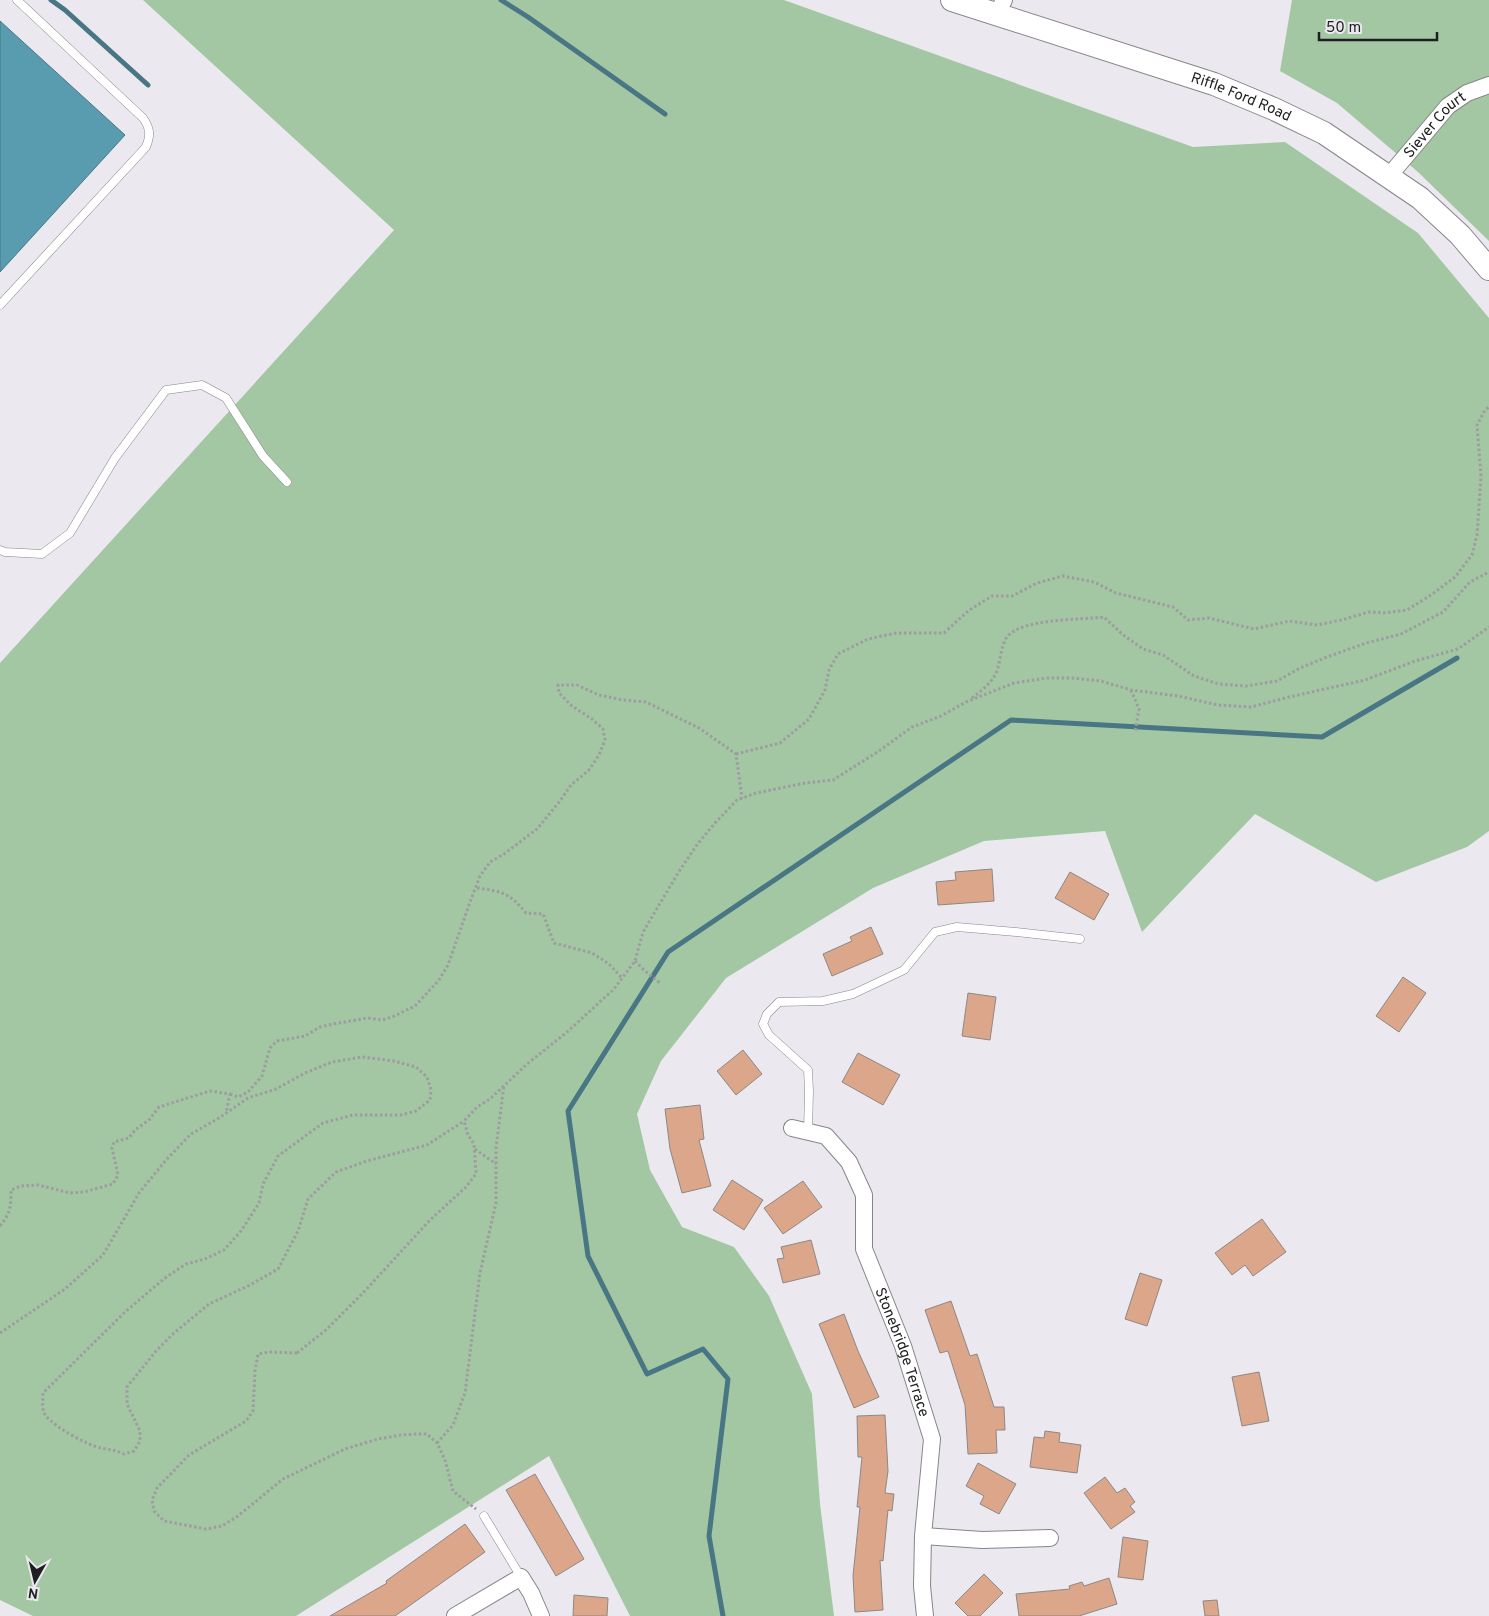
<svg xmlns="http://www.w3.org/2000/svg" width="1489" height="1616" viewBox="0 0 1489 1616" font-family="Overpass,sans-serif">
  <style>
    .green { fill: #a2c7a2 }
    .water { fill: #599caf; stroke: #487684 }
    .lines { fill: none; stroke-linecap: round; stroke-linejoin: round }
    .stream { stroke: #487684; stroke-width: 5 }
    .building { fill: #dba689; stroke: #8d8885 }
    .lane-casing { stroke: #87858a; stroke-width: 9 }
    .street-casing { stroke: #87858a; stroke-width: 18 }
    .secondary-casing { stroke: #87858a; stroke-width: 24 }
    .path { stroke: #9e9ca1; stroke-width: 3; stroke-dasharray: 2.5 2.5; stroke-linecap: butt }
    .lane { stroke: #fff; stroke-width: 8 }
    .street { stroke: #fff; stroke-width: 16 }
    .secondary { stroke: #fff; stroke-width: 22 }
    .labels { text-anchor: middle; stroke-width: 5; stroke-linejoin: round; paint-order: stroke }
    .street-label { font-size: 15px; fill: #1f1e20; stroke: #ebe9ef }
  </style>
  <rect width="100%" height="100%" fill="#ebe9ef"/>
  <g class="green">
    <path d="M 143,0 L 784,0 L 1193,147 L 1285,142 L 1418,233 L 1489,318 L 1489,831 L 1467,847 L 1376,882 L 1255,814 L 1142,932 L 1105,831 L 984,841 L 873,888 L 726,978 L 661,1061 L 637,1114 L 650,1170 L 682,1227 L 734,1247 L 769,1296 L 812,1394 L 820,1504 L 834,1616 L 630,1616 L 549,1456 L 296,1616 L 33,1616 L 0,1600 L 0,663 L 394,230 Z"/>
    <path d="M 1292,0 L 1489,0 L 1489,241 L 1418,172 L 1337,103 L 1280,71 Z"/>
  </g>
  <path class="water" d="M 0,21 L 125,135 L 0,272 Z"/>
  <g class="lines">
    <g class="stream">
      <path d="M 51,0 L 65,10 L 148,85"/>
      <path d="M 501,0 L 528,17 L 665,114"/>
      <path d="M 723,1616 L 709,1536 L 728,1379 L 703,1349 L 647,1374 L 588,1256 L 568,1111 L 668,952 L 1011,720 L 1322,737 L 1457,658"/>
    </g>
  </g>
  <g class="building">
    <path d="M 992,869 L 994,901 L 938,905 L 936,882 L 956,880 L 955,872 Z"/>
    <path d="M 1070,872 L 1109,894 L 1094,920 L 1055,898 Z"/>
    <path d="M 871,927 L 883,954 L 832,976 L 823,954 L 852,941 L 850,937 Z"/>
    <path d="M 1403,977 L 1426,993 L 1399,1032 L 1376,1016 Z"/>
    <path d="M 968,993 L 996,997 L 990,1040 L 962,1036 Z"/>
    <path d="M 743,1050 L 762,1074 L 736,1095 L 717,1071 Z"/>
    <path d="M 858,1053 L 900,1075 L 883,1105 L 842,1082 Z"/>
    <path d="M 700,1105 L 704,1139 L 699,1140 L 711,1186 L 682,1193 L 670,1149 L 665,1109 Z"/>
    <path d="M 732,1180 L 763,1200 L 744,1230 L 713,1210 Z"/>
    <path d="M 803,1181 L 822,1207 L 783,1234 L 764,1208 Z"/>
    <path d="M 1262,1219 L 1286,1252 L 1253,1276 L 1245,1265 L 1232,1275 L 1215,1253 Z"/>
    <path d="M 811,1240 L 820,1274 L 783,1283 L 777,1259 L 784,1258 L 781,1247 Z"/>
    <path d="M 1140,1273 L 1162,1280 L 1147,1326 L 1125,1319 Z"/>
    <path d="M 951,1301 L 970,1356 L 977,1354 L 994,1407 L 1004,1407 L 1005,1430 L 996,1430 L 997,1453 L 968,1454 L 965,1405 L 948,1351 L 940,1353 L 925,1310 Z"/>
    <path d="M 844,1314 L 858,1351 L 879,1397 L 854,1408 L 819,1324 Z"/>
    <path d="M 1259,1372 L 1269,1421 L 1242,1426 L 1232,1377 Z"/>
    <path d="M 885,1415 L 888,1471 L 885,1493 L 894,1494 L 892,1511 L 888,1510 L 883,1561 L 880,1560 L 883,1610 L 855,1612 L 853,1576 L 860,1507 L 857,1507 L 862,1457 L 858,1457 L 857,1416 Z"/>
    <path d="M 1045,1431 L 1060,1433 L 1059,1442 L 1081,1445 L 1077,1473 L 1030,1467 L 1034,1437 L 1044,1438 Z"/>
    <path d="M 978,1463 L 1016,1484 L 999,1514 L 980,1504 L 984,1496 L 966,1486 Z"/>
    <path d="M 535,1474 L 584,1559 L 556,1576 L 506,1490 Z"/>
    <path d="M 1105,1477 L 1117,1493 L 1125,1488 L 1135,1502 L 1130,1506 L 1135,1512 L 1111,1529 L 1084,1493 Z"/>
    <path d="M 465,1524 L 485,1552 L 395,1616 L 330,1616 L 387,1583 L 386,1581 Z"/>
    <path d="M 1123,1537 L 1148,1541 L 1143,1580 L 1118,1577 Z"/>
    <path d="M 984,1574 L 1003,1593 L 980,1616 L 968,1616 L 955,1603 Z"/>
    <path d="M 1109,1578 L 1117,1604 L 1079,1616 L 1019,1616 L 1016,1594 L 1070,1589 L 1069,1586 L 1082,1582 L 1084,1586 Z"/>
    <path d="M 574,1595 L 608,1598 L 607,1616 L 573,1616 Z"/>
    <path d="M 1217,1600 L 1219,1616 L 1205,1616 L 1203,1601 Z"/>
  </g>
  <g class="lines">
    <g class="lane-casing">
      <g id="lane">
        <path d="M 0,305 L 146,147 C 151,135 150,128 143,118 L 17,0"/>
        <path d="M 0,550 L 5,552 L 42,554 L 70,533 L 115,458 L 166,390 L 202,385 L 226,398 L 263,456 L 287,482"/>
        <path d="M 808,1131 L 809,1091 L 808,1070 L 769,1035 L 763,1024 L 767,1014 L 779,1002 L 823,1001 L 853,994 L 904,970 L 935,932 L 957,927 L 1016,932 L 1080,939"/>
        <path d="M 484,1516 L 521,1577"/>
      </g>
    </g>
    <g class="street-casing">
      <g id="street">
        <path d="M 997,14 L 1004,0"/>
        <path id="s1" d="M 1389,176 L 1448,106 L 1467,93 L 1489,85"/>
        <path id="s2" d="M 792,1128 L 826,1136 L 849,1162 L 864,1195 L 864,1249 L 903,1346 L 932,1439 L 923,1536 L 922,1586 L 925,1616"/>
        <path d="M 923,1536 L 982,1540 L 1050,1538"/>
        <path d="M 455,1616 L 521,1577 L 531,1593 L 541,1616"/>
      </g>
    </g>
    <g class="secondary-casing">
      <g id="secondary">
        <path id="s3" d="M 952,0 L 1214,84 L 1274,109 L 1324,133 L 1420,198 L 1460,235 L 1489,269"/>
      </g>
    </g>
    <g class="path">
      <path d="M 1131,690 L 1139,709 L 1135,733"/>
      <path d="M 972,698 C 981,691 991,684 996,673 C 1001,662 1000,647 1007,637 C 1022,618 1081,620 1104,617 L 1122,634 L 1143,649 L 1163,655 L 1194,676 L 1219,684 L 1246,686 L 1277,681 L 1300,668 L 1327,657 L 1366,643 L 1401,634 L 1443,612 L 1470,582 L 1489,572"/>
      <path d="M 736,754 L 780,743 L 809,719 L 825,690 L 829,670 L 838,654 L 868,639 L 896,633 L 944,633 L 968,611 L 992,596 L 1012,596 L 1037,583 L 1063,576 L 1094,582 L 1116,593 L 1173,607 L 1188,620 L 1209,618 L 1254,629 L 1289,621 L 1317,625 L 1341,620 L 1369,612 L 1384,613 L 1407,610 L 1431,595 L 1455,577 L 1472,555 L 1477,535 L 1481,476 L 1477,425 L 1485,410 L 1489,407"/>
      <path d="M 477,888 C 502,891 509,893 526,913 L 543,914 L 554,943 L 592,953 L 609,964 L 622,978"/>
      <path d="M 635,961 L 645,971 L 661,984"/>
      <path d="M 230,1094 L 238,1097 L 248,1092 L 262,1076 L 270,1048 L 277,1041 L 305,1036 L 320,1027 L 333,1024 L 368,1018 L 382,1020 L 392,1017 L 415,1006 L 439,980 L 448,965 L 469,905 L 480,876 L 490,862 L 504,854 L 537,829 L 560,801 L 571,785 L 589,770 L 599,755 L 605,740 L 603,729 L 592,719 L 572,706 L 559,693 L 558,685 L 577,685 L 599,695 L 623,700 L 646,702 L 699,728 L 736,754 L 742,798"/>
      <path d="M 475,1149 L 496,1164"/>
      <path d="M 0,1226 C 11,1212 11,1206 11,1190 L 21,1186 L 38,1185 L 70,1193 L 84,1192 L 113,1184 L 118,1175 L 112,1148 L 114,1142 L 129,1138 L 135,1130 L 149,1120 L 159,1107 L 210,1091 L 230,1094 L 226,1113"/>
      <path d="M 0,1333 L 65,1289 L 103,1255 L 139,1193 L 166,1160 L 191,1134 L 219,1118 L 248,1098 L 276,1089 L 305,1073 L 332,1062 L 362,1057 L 394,1061 L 416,1067 L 427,1077 L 431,1090 L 430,1100 L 416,1111 L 401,1115 L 353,1115 L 323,1123 L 278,1156 L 263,1184 L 259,1203 L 241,1231 L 224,1250 L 205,1259 L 186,1264 L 165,1278 L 125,1312 L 43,1393 C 43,1401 41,1410 46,1416 C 56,1428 87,1445 101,1448 C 110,1450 116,1450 124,1454 L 134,1451 L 140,1441 L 140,1431 L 127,1404 L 127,1387 L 156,1351 L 174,1333 L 209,1304 L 250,1285 L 278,1269 L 298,1231 L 308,1199 L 336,1172 L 367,1161 L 427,1145 L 464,1121"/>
      <path d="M 297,1353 L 327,1329 L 363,1293 L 430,1220 L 466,1187 L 476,1174 L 474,1144 L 468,1135 L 464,1121 L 477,1107 L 490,1099 L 527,1064 L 566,1033 L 614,989 L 635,961 L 643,932 L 678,873 L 696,846 L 715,823 L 737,800 L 756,793 L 805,783 L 833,780 L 879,751 L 912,727 L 941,716 L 966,702 L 1014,683 L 1047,678 L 1073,678 L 1101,681 L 1131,690 L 1178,696 L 1218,705 L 1251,707 L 1289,697 L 1365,680 L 1415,661 L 1458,649 L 1489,627"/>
      <path d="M 297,1353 L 269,1352 L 258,1354 L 255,1371 L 253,1411 L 246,1421 L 189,1455 L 157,1488 L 152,1500 L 154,1511 L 164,1521 L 206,1529 L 222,1526 L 238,1516 L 283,1479 L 345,1449 L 378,1439 L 401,1435 L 418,1434 L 427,1434 L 437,1443 L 445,1460 L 453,1491 L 476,1509"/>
      <path d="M 437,1443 L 453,1425 L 465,1393 L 480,1273 L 496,1203 L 496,1148 L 504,1085"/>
    </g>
    <use href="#lane" class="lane"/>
    <use href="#street" class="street"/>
    <use href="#secondary" class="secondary"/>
  </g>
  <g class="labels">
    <g class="street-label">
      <text dy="5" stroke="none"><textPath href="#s3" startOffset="305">Riffle Ford Road</textPath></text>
      <text dy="5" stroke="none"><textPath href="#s1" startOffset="69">Siever Court</textPath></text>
      <text dy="5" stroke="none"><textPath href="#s2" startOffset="270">Stonebridge Terrace</textPath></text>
    </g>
  </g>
  <g transform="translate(35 1581) rotate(188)" stroke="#ebe9ef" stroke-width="4" paint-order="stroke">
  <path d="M0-4L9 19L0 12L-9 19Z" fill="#1f1e20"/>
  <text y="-8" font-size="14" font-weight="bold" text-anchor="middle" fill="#1f1e20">N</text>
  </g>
  <path d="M1319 32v8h118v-8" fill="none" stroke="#1f1e20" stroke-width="2.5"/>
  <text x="1326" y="32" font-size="15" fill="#1f1e20" stroke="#ebe9ef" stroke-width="4" paint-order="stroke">50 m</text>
</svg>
